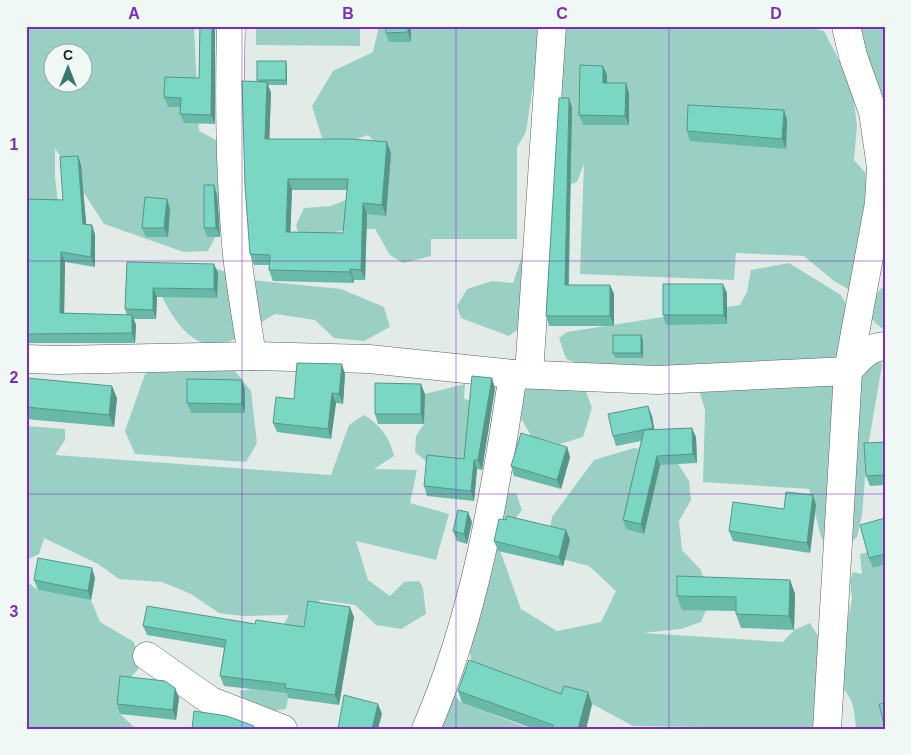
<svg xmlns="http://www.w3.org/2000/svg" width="911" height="755" viewBox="0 0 911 755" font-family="Arial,sans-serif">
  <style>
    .green { fill: #9ad0c4; fill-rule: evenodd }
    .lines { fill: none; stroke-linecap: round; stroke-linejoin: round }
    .minor-casing { stroke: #5c6260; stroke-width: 29 }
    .minor { stroke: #fff; stroke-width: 28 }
    .wall { fill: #68b9a8; fill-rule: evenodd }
    .shaded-wall { fill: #559688 }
    .building { fill: #79d7c3; stroke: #559688; fill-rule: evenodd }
    .grid { fill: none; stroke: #7b2cbf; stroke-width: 1; stroke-opacity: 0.55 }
    .neatline { fill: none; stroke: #7b2cbf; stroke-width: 2 }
    .grid-label { font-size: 16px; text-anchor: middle; font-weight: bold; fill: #7b2cbf }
  </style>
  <rect width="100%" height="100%" fill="#e3ebe9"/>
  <g class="green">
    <path d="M 26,26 L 194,26 L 199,131 L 227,146 L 230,209 L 208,251 L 184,252 L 104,224 L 55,148 L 55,177 L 58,202 L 26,252 ZM 52,52 L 82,52 L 82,82 L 52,82 Z"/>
    <path d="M 256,26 L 360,26 L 360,46 L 256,45 Z"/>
    <path d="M 379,26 L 542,26 L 526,132 L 517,147 L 517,239 L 431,239 L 431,256 L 403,263 L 390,255 L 375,229 L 349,229 L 314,237 L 299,236 L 296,225 L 304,208 L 331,206 L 368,191 L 378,145 L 368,135 L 348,142 L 322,138 L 312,106 L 333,71 L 373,52 Z"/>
    <path d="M 550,26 L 801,26 L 824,31 L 852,85 L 857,126 L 854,160 L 885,195 L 885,252 L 877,281 L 855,293 L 834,281 L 804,256 L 736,253 L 734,280 L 580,274 L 584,164 L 577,182 L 560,188 Z"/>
    <path d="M 861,26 L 885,26 L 885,128 L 858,45 Z"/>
    <path d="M 525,247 L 522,326 L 509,336 L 461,318 L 457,306 L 467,289 L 492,281 L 513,283 Z"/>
    <path d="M 789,263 L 841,295 L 863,335 L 872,343 L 882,365 L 867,453 L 862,515 L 857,537 L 844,547 L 829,546 L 821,537 L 809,489 L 703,482 L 705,410 L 696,380 L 591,368 L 566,359 L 559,338 L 567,332 L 740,305 L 747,292 L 751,270 Z"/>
    <path d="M 201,264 L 251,280 L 341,289 L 384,307 L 390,327 L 364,341 L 334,338 L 315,320 L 275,314 C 261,322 244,336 228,342 C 188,356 167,308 154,279 Z"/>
    <path d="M 885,285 L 885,331 L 870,318 C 869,308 876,291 885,285 Z"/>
    <path d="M 175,362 L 231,366 L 251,391 L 257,443 L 246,462 L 135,454 L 125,431 L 145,374 Z"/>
    <path d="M 520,382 L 585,389 L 592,408 L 583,437 L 560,444 L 531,436 L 518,413 Z"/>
    <path d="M 465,384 L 464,399 L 474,401 L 468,468 L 430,465 L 415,452 L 416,436 L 424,424 L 425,394 Z"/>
    <path d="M 364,415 C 381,426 389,436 394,456 L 374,469 L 417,470 L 410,503 L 449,514 L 436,560 L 356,541 L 368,580 L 390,596 L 404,582 L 419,581 L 423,588 L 426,614 L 401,629 L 376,625 L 355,605 L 320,600 C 299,628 293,675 286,709 L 267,712 L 242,702 L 240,691 L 252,689 L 272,691 L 279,633 L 289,615 L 242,616 L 219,613 L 191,594 L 162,582 L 119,579 L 98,564 L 44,538 L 39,554 L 26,560 L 26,426 L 65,429 L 65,440 L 55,455 L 331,475 L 349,425 Z"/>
    <path d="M 634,448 L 673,456 L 689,481 L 691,500 L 679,521 L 682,550 L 701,570 L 710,601 L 701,622 L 681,629 L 643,633 L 783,642 L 794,630 L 810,623 L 826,648 L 822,729 L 633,726 L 592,704 L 473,673 L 469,646 L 505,493 L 516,493 L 522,510 L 497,542 L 521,609 L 557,631 L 601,622 L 616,591 L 589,566 L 554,557 L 547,544 L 552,517 L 594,460 Z"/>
    <path d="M 885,548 L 885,729 L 856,729 C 854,704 853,697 834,680 L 852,599 L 850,581 L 853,572 L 862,574 L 860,554 Z"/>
    <path d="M 26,581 L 38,590 L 91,600 L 100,622 L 134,642 L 141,666 L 124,685 L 120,714 L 136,729 L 26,729 Z"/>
    <path d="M 450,691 L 462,703 L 531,729 L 436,729 Z"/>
  </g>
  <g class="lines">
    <g class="minor-casing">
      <g id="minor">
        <path d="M 231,26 C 229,102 230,179 237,255 C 241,289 247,322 252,356"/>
        <path d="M 26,359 L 57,360 L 252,356 L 369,359 L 513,374 L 657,380 L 848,371 C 859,359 868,347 885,346"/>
        <path d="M 529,374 L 552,26"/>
        <path d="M 147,656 L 211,701 L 283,729"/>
        <path d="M 426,729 C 475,616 495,495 513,374"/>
        <path d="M 827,729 L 848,371 L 879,203 L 881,167 L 873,112 L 853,56 L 846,26"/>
      </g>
    </g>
    <use href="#minor" class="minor"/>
  </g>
  <g class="wall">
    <path d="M 200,26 L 215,26 L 215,124 L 184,123 L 180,114 L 181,107 L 168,107 L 164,97 L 199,78 Z"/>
    <path d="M 411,26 L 411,42 L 389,42 L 386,33 Z"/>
    <path d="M 287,66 L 287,85 L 268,85 L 271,93 L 269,139 L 391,153 L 386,216 L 367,214 L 365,280 L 354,280 L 354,283 L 273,281 L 269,270 L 269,265 L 254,265 L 250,254 L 258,82 L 257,80 ZM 292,190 L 347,190 L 343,233 L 290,232 Z"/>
    <path d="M 607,75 L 607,83 L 626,83 L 629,93 L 629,125 L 583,125 L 579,115 Z"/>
    <path d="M 572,107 L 569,285 L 610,285 L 614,294 L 614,326 L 549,326 L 546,316 Z"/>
    <path d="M 787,120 L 786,149 L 690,141 L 687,131 Z"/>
    <path d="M 78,156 L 81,165 L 86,224 L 92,225 L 95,235 L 95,267 L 65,262 L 64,313 L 127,315 L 125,309 L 127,262 L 218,273 L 217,298 L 157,297 L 156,319 L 134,319 L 136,325 L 135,343 L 26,343 L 26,199 L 63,200 Z"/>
    <path d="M 214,185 L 217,195 L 220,237 L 207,237 L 204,228 Z"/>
    <path d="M 170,209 L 168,237 L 146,237 L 142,228 Z"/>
    <path d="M 727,293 L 727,324 L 666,325 L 663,315 Z"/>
    <path d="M 643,340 L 643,358 L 615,358 L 613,353 Z"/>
    <path d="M 345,374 L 343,404 L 336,403 L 331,439 L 277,432 L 273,423 L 294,399 Z"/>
    <path d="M 26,381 L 117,398 L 114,427 L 26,419 Z"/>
    <path d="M 495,388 L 482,470 L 477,469 L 474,501 L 427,496 L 424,486 L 464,459 Z"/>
    <path d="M 245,389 L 245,413 L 191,413 L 187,403 Z"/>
    <path d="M 425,394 L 424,424 L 378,424 L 375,414 Z"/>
    <path d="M 652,416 L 654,430 L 696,437 L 697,463 L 660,465 L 644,534 L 626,529 L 623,520 L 641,441 L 616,446 L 613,436 Z"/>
    <path d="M 885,442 L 885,485 L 870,486 L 866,476 Z"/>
    <path d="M 567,447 L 570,457 L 561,489 L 514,476 L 511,466 Z"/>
    <path d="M 813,495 L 816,505 L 810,553 L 733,541 L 729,531 L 784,509 Z"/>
    <path d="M 885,518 L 885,564 L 873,568 L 869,558 Z"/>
    <path d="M 472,522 L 467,544 L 457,541 L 453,531 Z"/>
    <path d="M 566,530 L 570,540 L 563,566 L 498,551 L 494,541 Z"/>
    <path d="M 95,578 L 91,600 L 38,590 L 34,580 Z"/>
    <path d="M 790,580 L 795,594 L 794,630 L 741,628 L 736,614 L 736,611 L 682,610 L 677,596 Z"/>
    <path d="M 354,617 L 339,705 L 288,698 L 287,693 L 224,686 L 220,676 L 224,648 L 147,635 L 143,626 L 255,624 L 304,627 Z"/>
    <path d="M 175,688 L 179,698 L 176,720 L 120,714 L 117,704 Z"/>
    <path d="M 458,691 L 561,694 L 592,704 L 586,729 L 534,729 L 462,703 Z"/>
  </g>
  <g class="shaded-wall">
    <path d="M 212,26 L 215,26 L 215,124 L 211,115 Z"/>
    <path d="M 408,26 L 411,26 L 411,42 L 408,32 Z"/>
    <path d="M 286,61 L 287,66 L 287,85 L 286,80 Z"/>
    <path d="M 603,66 L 607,75 L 607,93 L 603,83 Z"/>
    <path d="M 267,82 L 271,93 L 269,150 L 265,139 Z"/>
    <path d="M 626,83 L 629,93 L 629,125 L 625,116 Z"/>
    <path d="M 569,98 L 572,107 L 568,295 L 565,285 Z"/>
    <path d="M 784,110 L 787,120 L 786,149 L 782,139 Z"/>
    <path d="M 387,142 L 391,153 L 386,216 L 382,205 Z"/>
    <path d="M 78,156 L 81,165 L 87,234 L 83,224 Z"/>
    <path d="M 288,179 L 292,190 L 290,242 L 286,232 Z"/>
    <path d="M 214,185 L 217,195 L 220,237 L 216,228 Z"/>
    <path d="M 167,199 L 170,209 L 168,237 L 164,228 Z"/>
    <path d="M 363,203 L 367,214 L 365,280 L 361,270 Z"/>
    <path d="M 92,225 L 95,235 L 95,267 L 91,257 Z"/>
    <path d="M 61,252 L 65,262 L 64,322 L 60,313 Z"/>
    <path d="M 214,264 L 218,273 L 217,298 L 214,289 Z"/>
    <path d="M 350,269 L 354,280 L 354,283 L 350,272 Z"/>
    <path d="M 723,284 L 727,293 L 727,324 L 724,315 Z"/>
    <path d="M 610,285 L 614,294 L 614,326 L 610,316 Z"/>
    <path d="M 153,288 L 157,297 L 156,319 L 153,310 Z"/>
    <path d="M 132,315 L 136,325 L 135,343 L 132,333 Z"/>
    <path d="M 641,335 L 643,340 L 643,358 L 641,353 Z"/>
    <path d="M 342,364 L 345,374 L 343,404 L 339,394 Z"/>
    <path d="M 492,378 L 495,388 L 482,470 L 478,460 Z"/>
    <path d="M 242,380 L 245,389 L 245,413 L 242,404 Z"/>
    <path d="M 421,384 L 425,394 L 424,424 L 421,414 Z"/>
    <path d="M 112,386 L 117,398 L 114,427 L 109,415 Z"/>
    <path d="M 332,393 L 336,403 L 331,439 L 328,429 Z"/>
    <path d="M 648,406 L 652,416 L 656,438 L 653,428 Z"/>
    <path d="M 692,428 L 696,437 L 697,463 L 693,454 Z"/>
    <path d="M 567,447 L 570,457 L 561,489 L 557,480 Z"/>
    <path d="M 657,456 L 660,465 L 644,534 L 641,524 Z"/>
    <path d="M 474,460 L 477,469 L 474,501 L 471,491 Z"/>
    <path d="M 813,495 L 816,505 L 810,553 L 807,543 Z"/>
    <path d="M 468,512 L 472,522 L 467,544 L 464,534 Z"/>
    <path d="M 566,530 L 570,540 L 563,566 L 559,557 Z"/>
    <path d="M 92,568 L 95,578 L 91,600 L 88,591 Z"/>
    <path d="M 790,580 L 795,594 L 794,630 L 789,616 Z"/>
    <path d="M 350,607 L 354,617 L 339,705 L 335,695 Z"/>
    <path d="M 175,688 L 179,698 L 176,720 L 173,710 Z"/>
    <path d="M 588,692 L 592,704 L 586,729 L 578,729 Z"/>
    <path d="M 378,704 L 382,714 L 378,729 L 372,729 Z"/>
  </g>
  <g class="building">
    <path d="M 200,26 L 212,26 L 211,115 L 180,114 L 181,98 L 164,97 L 165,77 L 199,78 Z"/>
    <path d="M 386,26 L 408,26 L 408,32 L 386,33 Z"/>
    <rect x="257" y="61" width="29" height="19"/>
    <path d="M 580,65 L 603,66 L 603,83 L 626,83 L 625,116 L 579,115 Z"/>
    <path d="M 242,81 L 267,82 L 265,139 L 351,139 L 387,142 L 382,205 L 363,203 L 361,270 L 350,269 L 350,272 L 269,270 L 270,255 L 250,254 L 245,186 ZM 288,179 L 348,179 L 343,233 L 286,232 Z"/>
    <path d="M 559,98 L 569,98 L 565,285 L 610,285 L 610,316 L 546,316 Z"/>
    <path d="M 688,105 L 784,110 L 782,139 L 687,131 Z"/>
    <path d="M 78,156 L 83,224 L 92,225 L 91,257 L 61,252 L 60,313 L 132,315 L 132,333 L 26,334 L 26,199 L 63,200 L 60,157 Z"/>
    <path d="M 204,185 L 214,185 L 216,228 L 204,228 Z"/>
    <path d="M 145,197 L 167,199 L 164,228 L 142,228 Z"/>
    <path d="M 127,262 L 214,264 L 214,289 L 153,288 L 153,310 L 125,309 Z"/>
    <path d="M 663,284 L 723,284 L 724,315 L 663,315 Z"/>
    <rect x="613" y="335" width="28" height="18"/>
    <path d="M 297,363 L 342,364 L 339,394 L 332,393 L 328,429 L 273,423 L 276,397 L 294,399 Z"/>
    <path d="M 472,376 L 492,378 L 478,460 L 474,460 L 471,491 L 424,486 L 427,455 L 464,459 Z"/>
    <path d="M 27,378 L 112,386 L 109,415 L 26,407 Z"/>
    <path d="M 187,379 L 242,380 L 242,404 L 187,403 Z"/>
    <path d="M 375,383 L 421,384 L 421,414 L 375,414 Z"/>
    <path d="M 648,406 L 653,428 L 613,436 L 608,414 Z"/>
    <path d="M 692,428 L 693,454 L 657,456 L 641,524 L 623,520 L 644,430 Z"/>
    <path d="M 521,433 L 567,447 L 557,480 L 511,466 Z"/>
    <path d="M 885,442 L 885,475 L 866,476 L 864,443 Z"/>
    <path d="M 786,492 L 813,495 L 807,543 L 729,531 L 733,502 L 784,509 Z"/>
    <path d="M 458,510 L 468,512 L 464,534 L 453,531 Z"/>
    <path d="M 507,516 L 566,530 L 559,557 L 494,541 L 499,519 L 506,520 Z"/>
    <path d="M 885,518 L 885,554 L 869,558 L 860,525 Z"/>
    <path d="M 38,558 L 92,568 L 88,591 L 34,580 Z"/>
    <path d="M 677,576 L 790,580 L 789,616 L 736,614 L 736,597 L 677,596 Z"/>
    <path d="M 308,601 L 350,607 L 335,695 L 285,688 L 286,684 L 220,676 L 226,640 L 143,626 L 147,606 L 255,624 L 256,620 L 304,627 Z"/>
    <path d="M 469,660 L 561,694 L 564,686 L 588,692 L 578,729 L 552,729 L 553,725 L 458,691 Z"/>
    <path d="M 120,676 L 165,681 L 175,688 L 173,710 L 117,704 Z"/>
    <path d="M 344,695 L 378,704 L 372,729 L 338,729 Z"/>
    <path d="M 885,703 L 885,728 L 879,704 Z"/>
    <path d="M 194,711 L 227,716 L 254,726 L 253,729 L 192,729 Z"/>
  </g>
  <path class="grid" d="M 242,26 L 242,729M 456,26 L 456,729M 669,26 L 669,729M 26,261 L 885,261M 26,494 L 885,494"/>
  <rect width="911" height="755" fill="none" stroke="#f0f8f6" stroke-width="55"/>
  <g transform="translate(68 68)"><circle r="24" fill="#f0f8f6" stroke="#9ca2a1"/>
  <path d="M0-4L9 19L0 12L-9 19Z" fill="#36796c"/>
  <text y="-8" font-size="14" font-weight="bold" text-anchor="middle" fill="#1f2121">С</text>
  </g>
  <rect x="28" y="28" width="856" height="700" class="neatline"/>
  <g class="grid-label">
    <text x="134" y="19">A</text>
    <text x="348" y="19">B</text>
    <text x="562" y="19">C</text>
    <text x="776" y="19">D</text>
    <text x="14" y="150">1</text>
    <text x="14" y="383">2</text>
    <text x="14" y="617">3</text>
  </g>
</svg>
